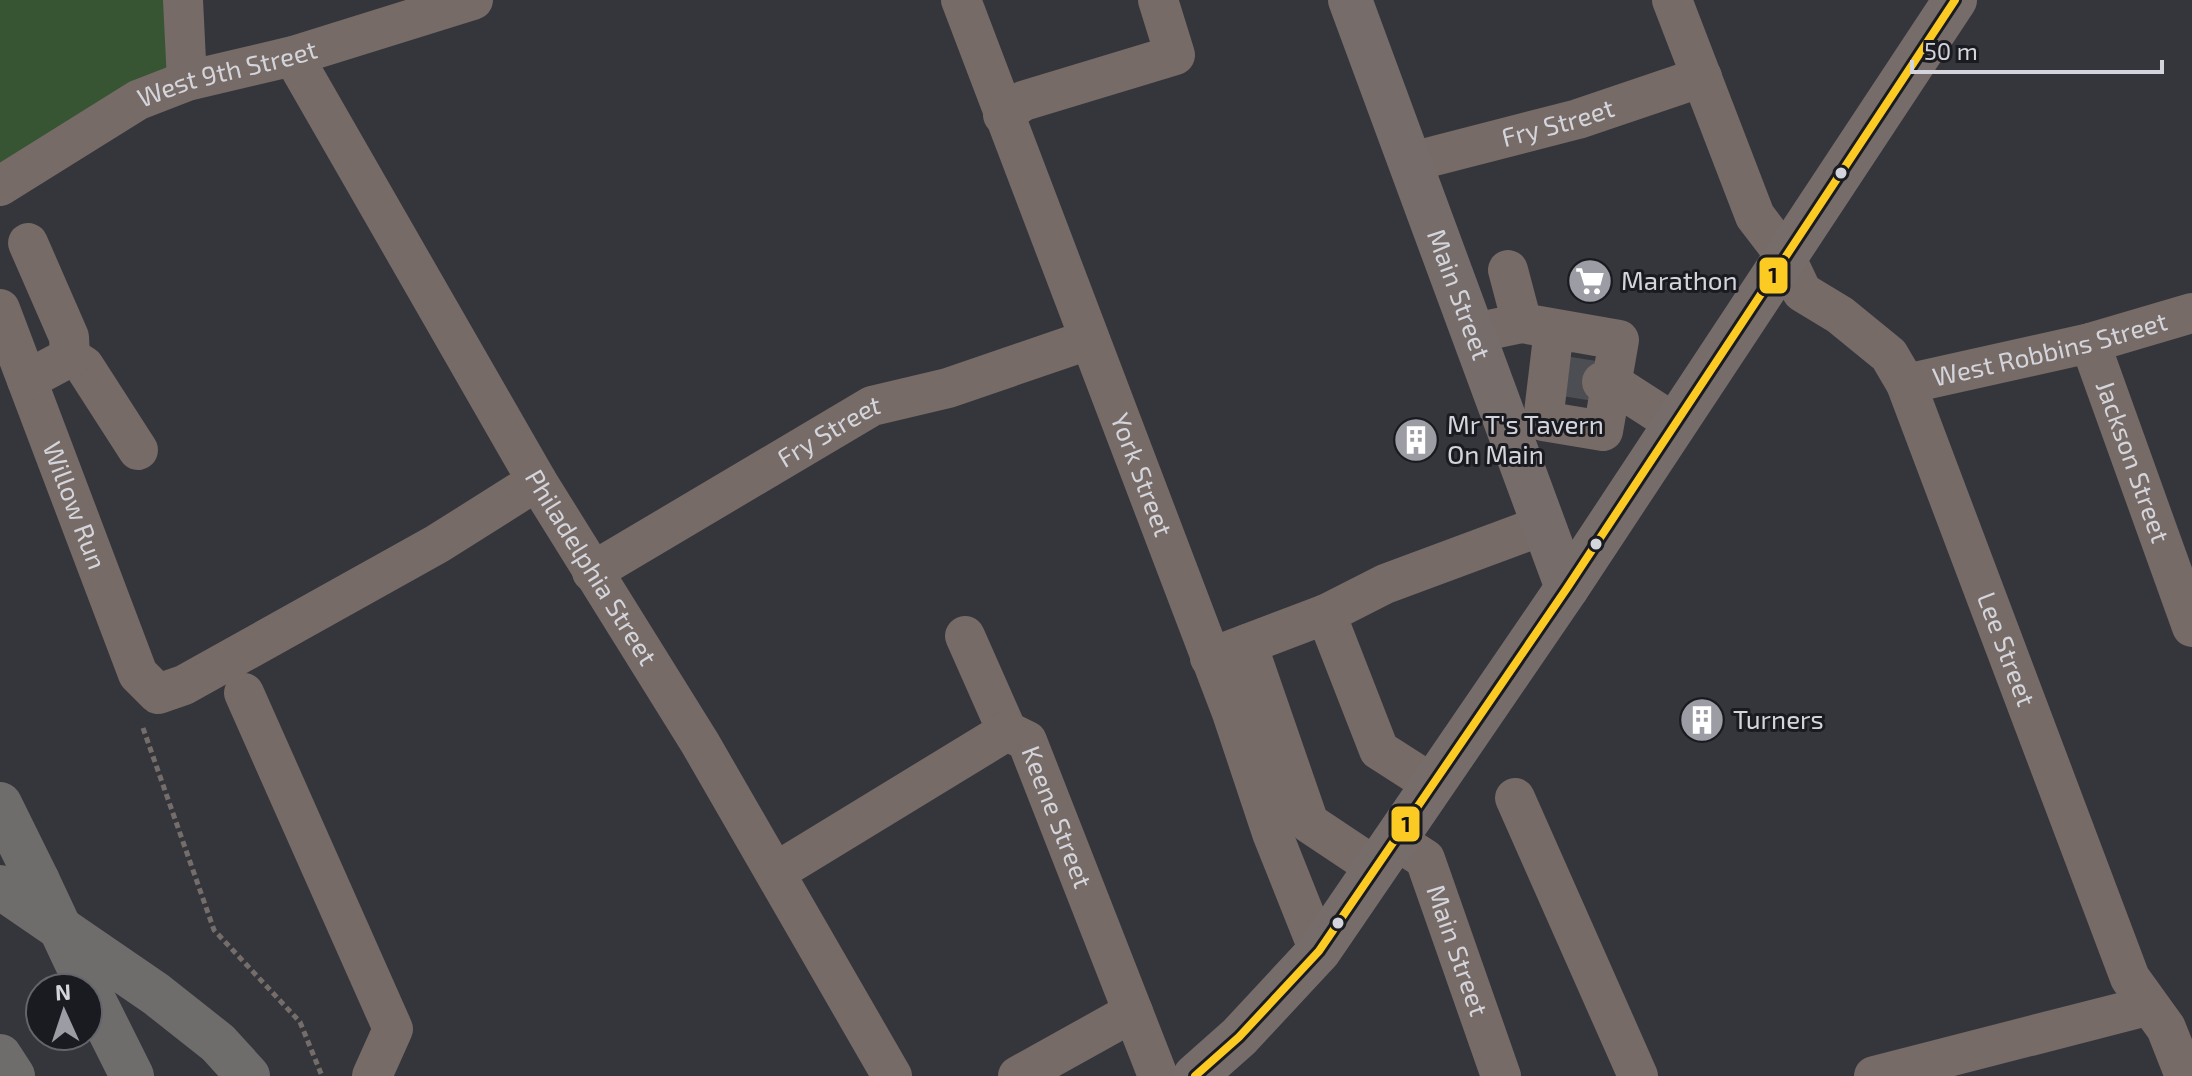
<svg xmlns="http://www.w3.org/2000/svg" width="2192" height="1076" viewBox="0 0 2192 1076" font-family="'Exo 2',sans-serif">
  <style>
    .green { fill: #375533 }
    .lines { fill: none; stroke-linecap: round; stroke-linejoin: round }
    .minor-tunnel { stroke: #4d4e54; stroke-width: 40; stroke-dasharray: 40 20; stroke-linecap: butt }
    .path { stroke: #756d6a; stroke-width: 5; stroke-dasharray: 6 4; stroke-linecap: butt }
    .minor { stroke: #766b66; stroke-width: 40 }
    .major { stroke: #766d6b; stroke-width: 44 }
    .highway { stroke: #6f6c6c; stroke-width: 44 }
    .highway-bridge { stroke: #6f6c6c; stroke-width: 44 }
    .bus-1-casing { stroke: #1a1b20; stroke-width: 14 }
    .bus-1 { stroke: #fccb23; stroke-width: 8 }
    .bus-dot { fill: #d4d5dc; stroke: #1a1b20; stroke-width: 3 }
    .labels { text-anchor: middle; stroke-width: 6; stroke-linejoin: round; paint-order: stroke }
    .street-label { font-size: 26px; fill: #d4d5dc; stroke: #1a1b20 }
    .poi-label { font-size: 26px; fill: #d4d5dc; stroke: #1a1b20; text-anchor: start }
    .line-badge { stroke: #1a1b20; stroke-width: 3 }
    .pale-badge-label { font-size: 22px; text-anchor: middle; font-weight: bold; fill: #111 }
  </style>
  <rect width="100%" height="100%" fill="#35363c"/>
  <path class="green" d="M 0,0 L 183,0 L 187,81 L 0,186 Z"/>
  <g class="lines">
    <path class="minor-tunnel" d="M 1557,375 L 1602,382"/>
    <path class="path" d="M 143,728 L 214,930 L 300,1022 L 322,1076"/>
    <g class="minor">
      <path d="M 183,0 L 187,81"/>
      <path id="s1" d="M 961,0 L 1232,713 L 1272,833 L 1319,951"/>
      <path id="s2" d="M 1672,0 L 1755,216 L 1784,254 L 1802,292 L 1840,315 L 1889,355 L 1906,384 L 2130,978 L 2166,1028 L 2185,1076"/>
      <path id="s3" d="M 293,56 L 537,481 L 700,743 L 892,1076"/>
      <path d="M 1003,115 L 1023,101 L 1175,55 L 1158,0"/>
      <path id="s4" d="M 1411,162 L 1578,119 L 1702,77"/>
      <path id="s5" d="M 0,186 L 138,100 L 187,81 L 293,56 L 473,0"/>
      <path d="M 1508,270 L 1522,323"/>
      <path id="s6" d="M 0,309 L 138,674 L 158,694 L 184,685 L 437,544 L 537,481"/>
      <path d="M 1474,333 L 1522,323 L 1619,340 L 1603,431 L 1543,421 L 1554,329"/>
      <path id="s7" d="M 2090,343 L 2192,627"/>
      <path d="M 70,357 L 84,366 L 138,450"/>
      <path d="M 27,380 L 70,357 L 69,337 L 28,243"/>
      <path d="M 1602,382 L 1612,383 L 1674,423"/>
      <path id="s8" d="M 1906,384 L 2090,343 L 2192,313"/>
      <path id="s9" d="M 592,572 L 872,406 L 948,388 L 1088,340"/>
      <path d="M 1326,614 L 1379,750 L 1432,784"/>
      <path d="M 965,636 L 1007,731"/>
      <path d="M 1247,644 L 1309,823 L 1375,867"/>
      <path d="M 1210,658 L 1326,614 L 1385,584 L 1544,525"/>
      <path d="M 244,693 L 393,1029 L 372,1076"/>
      <path id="s10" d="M 1007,731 L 1027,741 L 1158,1076"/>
      <path d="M 1515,798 L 1638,1076"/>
      <path id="s11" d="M 1394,839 L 1425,859 L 1501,1076"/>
      <path d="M 776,872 L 1007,731"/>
      <path d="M 1018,1076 L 1133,1012"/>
      <path d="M 1874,1076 L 2147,1006"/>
    </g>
    <g class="major">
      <path id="s12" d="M 1350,0 L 1567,588"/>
      <path d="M 1195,1076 L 1239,1037 L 1319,951 L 1567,588 L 1955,0"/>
    </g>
    <g class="highway">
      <path d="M 0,804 L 38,881"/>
      <path d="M 0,887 L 156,994 L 218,1043 L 248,1076"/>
      <path d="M 92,996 L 132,1076"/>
      <path d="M 0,1056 L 13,1076"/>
    </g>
    <path class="highway-bridge" d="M 38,881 L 92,996"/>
    <g class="bus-1-casing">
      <path id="bus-1" d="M 1195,1076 L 1239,1037 L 1319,951 L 1567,588 L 1955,0"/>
    </g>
    <use href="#bus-1" class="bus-1"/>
  </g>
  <defs>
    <g id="supermarket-disc" transform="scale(2.3)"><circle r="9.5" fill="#9c9da4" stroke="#1a1b20"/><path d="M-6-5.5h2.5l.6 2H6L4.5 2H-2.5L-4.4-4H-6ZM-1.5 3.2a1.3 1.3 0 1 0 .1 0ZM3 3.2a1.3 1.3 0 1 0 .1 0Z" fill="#fff"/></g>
    <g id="building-disc" transform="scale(2.3)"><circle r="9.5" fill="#9c9da4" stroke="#1a1b20"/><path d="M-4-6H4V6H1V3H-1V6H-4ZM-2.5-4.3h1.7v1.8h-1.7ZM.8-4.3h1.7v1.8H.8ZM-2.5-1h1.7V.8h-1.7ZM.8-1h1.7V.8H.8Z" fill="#fff"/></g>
  </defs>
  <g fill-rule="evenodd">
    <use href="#supermarket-disc" x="1590" y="281"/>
    <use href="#building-disc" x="1416" y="440"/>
    <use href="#building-disc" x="1702" y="720"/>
  </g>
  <g class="bus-dot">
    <circle cx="1841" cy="173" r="7"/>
    <circle cx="1596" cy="544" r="7"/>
    <circle cx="1338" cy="923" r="7"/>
  </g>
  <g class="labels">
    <g class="street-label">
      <text dy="9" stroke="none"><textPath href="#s5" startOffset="256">West 9th Street</textPath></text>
      <text dy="9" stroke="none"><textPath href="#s4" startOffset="152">Fry Street</textPath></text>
      <text dy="9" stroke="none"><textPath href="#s12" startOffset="314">Main Street</textPath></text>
      <text dy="9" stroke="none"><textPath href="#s8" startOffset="148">West Robbins Street</textPath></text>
      <text dy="9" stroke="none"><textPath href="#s9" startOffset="276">Fry Street</textPath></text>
      <text dy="9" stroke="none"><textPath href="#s7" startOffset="126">Jackson Street</textPath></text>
      <text dy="9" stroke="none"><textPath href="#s1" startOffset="508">York Street</textPath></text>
      <text dy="9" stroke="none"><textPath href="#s6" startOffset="210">Willow Run</textPath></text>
      <text dy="9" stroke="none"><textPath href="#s3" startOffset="592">Philadelphia Street</textPath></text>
      <text dy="9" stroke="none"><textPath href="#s2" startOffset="746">Lee Street</textPath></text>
      <text dy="9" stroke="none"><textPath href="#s10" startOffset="104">Keene Street</textPath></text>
      <text dy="9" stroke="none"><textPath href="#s11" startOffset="134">Main Street</textPath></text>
    </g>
    <g class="poi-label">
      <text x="1621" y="290">Marathon</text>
      <text x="1447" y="434">Mr T's Tavern<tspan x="1447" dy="30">On Main</tspan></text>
      <text x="1733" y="729">Turners</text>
    </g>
  </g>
  <g class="line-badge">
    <rect x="1758" y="256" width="31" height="39" rx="8" fill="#fccb23"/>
    <rect x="1390" y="805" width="31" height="38" rx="8" fill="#fccb23"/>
  </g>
  <g class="pale-badge-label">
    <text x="1773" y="283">1</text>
    <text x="1406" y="832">1</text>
  </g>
  <g transform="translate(64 1012) rotate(357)"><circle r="38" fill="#1a1b20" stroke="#64656b" stroke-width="2"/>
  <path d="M0-6L14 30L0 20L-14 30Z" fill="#9c9da4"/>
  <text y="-12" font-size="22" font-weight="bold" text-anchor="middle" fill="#d4d5dc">N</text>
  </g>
  <path d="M1912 60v12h250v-12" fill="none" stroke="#d4d5dc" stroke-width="4"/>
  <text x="1924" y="60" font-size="24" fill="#d4d5dc" stroke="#1a1b20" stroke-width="6" paint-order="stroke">50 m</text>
</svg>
